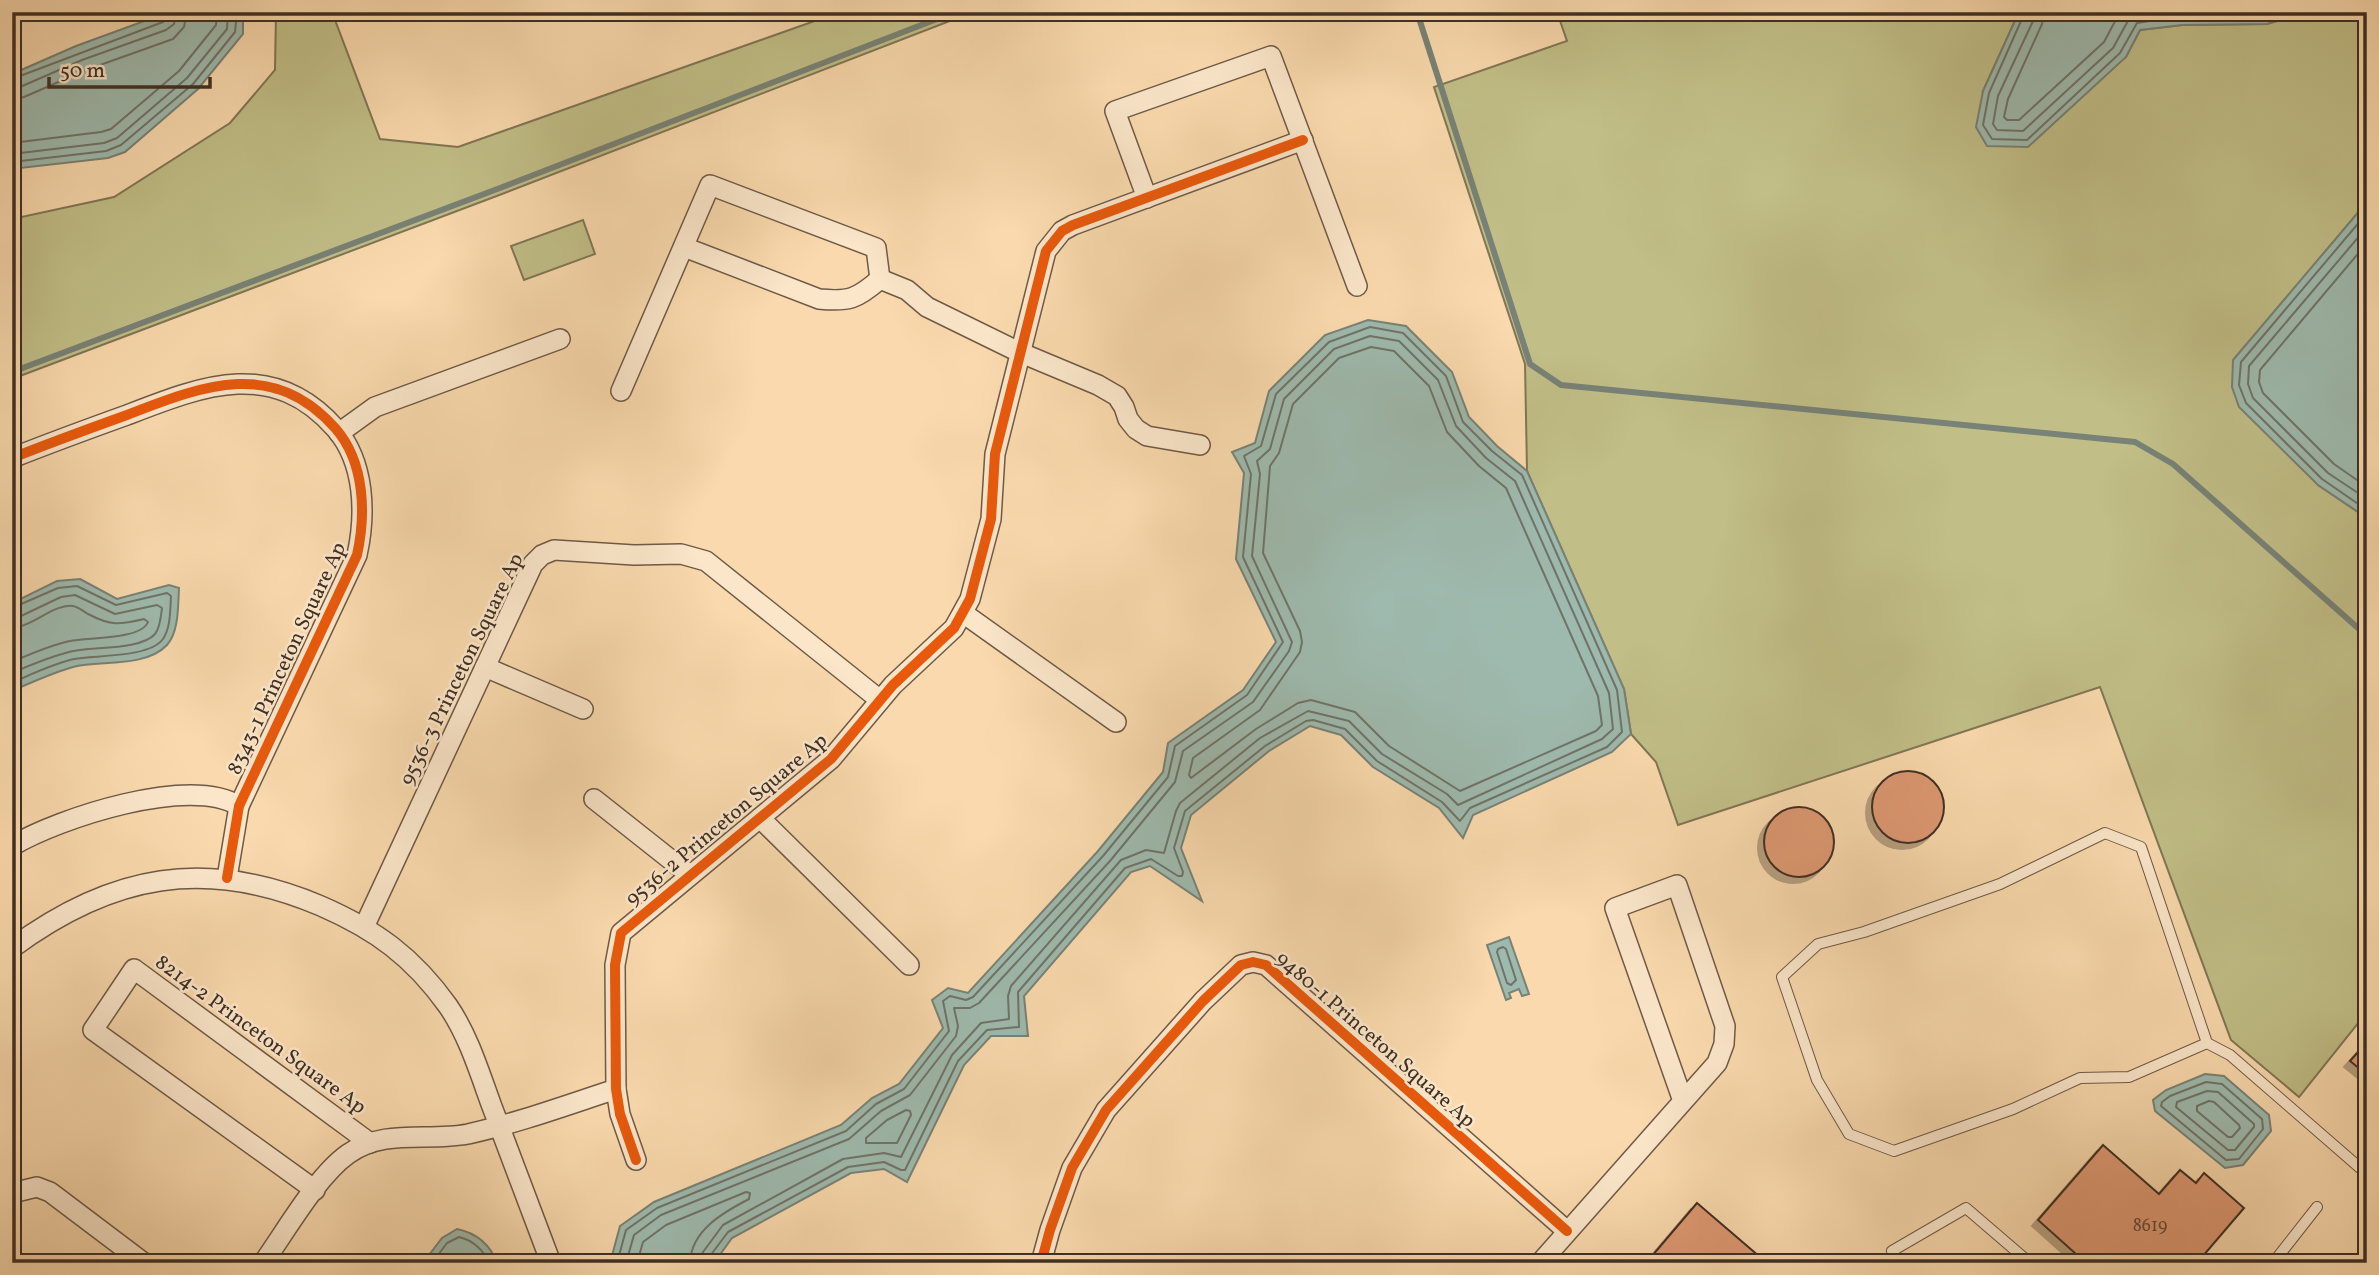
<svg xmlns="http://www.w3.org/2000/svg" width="2379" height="1275" viewBox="0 0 2379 1275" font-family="Vollkorn,serif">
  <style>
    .green { fill: #c1be87; stroke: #807655; stroke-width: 2 }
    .water { fill: #9ebaae; stroke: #788276; stroke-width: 2 }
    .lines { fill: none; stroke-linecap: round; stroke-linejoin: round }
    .shore { stroke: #6e7468; stroke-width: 2 }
    .stream { stroke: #788276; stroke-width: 6 }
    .building { fill: #dd9872; stroke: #3f2f23; stroke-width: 2; filter: url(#shadow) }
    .lane-casing { stroke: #6e5a46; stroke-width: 12 }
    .street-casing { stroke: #6e5a46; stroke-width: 22 }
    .lane { stroke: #fbe6ca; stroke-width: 10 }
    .street { stroke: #fbe6ca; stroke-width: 19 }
    .cycleway-casing { stroke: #fbe6ca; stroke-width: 15 }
    .cycleway { stroke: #e8590c; stroke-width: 10 }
    .labels { text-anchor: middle; stroke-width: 5; stroke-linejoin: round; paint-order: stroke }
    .number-label { font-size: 18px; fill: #664937 }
    .street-label { font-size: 21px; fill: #3f2f23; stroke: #fbe6ca }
  </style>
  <defs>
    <filter id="shadow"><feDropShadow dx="-6" dy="6" stdDeviation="0" flood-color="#0004"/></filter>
  </defs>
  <rect width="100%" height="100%" fill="#f9d9ad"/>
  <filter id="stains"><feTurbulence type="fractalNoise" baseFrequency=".00286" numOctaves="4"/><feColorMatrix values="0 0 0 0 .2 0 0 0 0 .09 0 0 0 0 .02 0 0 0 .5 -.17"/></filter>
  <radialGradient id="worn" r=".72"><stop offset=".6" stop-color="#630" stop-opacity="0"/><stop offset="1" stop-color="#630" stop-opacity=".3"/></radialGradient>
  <g class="green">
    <path d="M 276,12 L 332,12 L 380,139 L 458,147 L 840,12 L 973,12 L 502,194 L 12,379 L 12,219 L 114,197 L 230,123 L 275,70 Z"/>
    <path d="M 1557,12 L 2019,12 L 1983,91 L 2126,57 L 2140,30 L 2182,25 L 2267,24 L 2307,12 L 2367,12 L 2367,202 L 2233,361 L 2318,485 L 2367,518 L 2367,1012 L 2299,1097 L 2231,1040 L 2100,687 L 1678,825 L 1656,762 L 1631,734 L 1624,689 L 1527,471 L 1525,364 L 1434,87 L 1567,41 Z"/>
    <path d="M 583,220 L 595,254 L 524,280 L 511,246 Z"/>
  </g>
  <g class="water">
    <path d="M 169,12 L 243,12 L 243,34 L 198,89 L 125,152 L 108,158 L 12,169 L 12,74 L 76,46 Z"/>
    <path d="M 2019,12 L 2307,12 L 2267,24 L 2182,25 L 2140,30 L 2126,57 L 2028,147 L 1987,146 L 1976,127 L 1983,91 Z"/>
    <path d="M 2367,202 L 2367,518 L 2318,485 L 2239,407 L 2232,387 L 2233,360 Z"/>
    <path d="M 1368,320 L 1406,326 L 1452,372 L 1469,417 L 1497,446 L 1527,471 L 1624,689 L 1631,734 L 1612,752 L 1473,815 L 1463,838 L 1439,808 L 1373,767 L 1341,735 L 1310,726 L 1269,751 L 1191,815 L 1181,848 L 1202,901 L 1150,866 L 1131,872 L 1024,996 L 1028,1036 L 991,1036 L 964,1065 L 907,1182 L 884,1169 L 851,1173 L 732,1238 L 714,1263 L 610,1263 L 620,1226 L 654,1202 L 841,1125 L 872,1098 L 899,1084 L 943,1028 L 932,1000 L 948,988 L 968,993 L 1098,851 L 1163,772 L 1168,743 L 1243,690 L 1276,642 L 1236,559 L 1244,473 L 1232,452 L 1255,443 L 1269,391 L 1325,335 Z"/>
    <path d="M 80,579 L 117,599 L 169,585 L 179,588 C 178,605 179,632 167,645 C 145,668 100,660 73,667 C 52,673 32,682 12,691 L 12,603 L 57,581 Z"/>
    <path d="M 1509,937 L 1529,994 L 1522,996 L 1519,989 L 1509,993 L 1511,998 L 1506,1000 L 1487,945 Z"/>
    <path d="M 2205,1074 L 2224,1076 L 2269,1115 L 2271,1131 L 2243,1165 L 2225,1168 L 2155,1111 L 2153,1100 L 2166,1090 Z"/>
    <path d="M 457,1229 C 476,1233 490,1244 497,1263 L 423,1263 L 442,1238 Z"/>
  </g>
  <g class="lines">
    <g class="shore">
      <path d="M 2025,12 L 1989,93 L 1983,125 L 1992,139 L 2027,140 L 2120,53 L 2137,23 C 2185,13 2236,26 2283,12"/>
      <path d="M 2034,12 L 2033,21 L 1998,96 L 1993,124 L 1997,130 L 2023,131 L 2113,48 L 2129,19 L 2136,14 L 2153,12"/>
      <path d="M 2044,12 L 2042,24 L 2008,99 L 2004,117 L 2007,120 L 2019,120 L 2104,42 L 2120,12"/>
      <path d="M 12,79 L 163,22 L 167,18 L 168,12"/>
      <path d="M 12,88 L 20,87 L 82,60 L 166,30 L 174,24 L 177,12"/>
      <path d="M 12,99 L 24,97 L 86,70 L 173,39 L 184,27 L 187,12"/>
      <path d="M 12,143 L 101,132 L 111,129 L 179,71 L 216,25 L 217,12"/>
      <path d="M 12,154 L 104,143 L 117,138 L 187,78 L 227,29 L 228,12"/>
      <path d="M 12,162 L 106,151 L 121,145 L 193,84 L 235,32 L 237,12"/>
      <path d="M 2367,213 L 2241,362 L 2239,385 L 2246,403 L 2322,479 L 2367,510"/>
      <path d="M 2367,227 L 2249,366 L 2248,384 L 2253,398 L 2328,473 L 2367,499"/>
      <path d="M 2367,243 L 2260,370 L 2259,382 L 2263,393 L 2334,464 L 2367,487"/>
      <path d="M 1371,347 L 1394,351 L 1429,386 L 1447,432 L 1479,466 L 1506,488 L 1598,696 L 1602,725 L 1596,731 L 1460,791 L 1389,746 L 1355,712 L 1311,700 L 1298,703 L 1256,729 L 1191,778 L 1189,775 L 1193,758 L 1260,710 L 1300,652 L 1302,642 L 1300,631 L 1263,553 L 1270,466 L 1279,453 L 1293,404 L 1339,358 Z"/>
      <path d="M 12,608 L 58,588 L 77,586 L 116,605 L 167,593 L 171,596 C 170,610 171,627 163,639 C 149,658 95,655 74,659 C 53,664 31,674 12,683"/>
      <path d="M 12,617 L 21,616 L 61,597 L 75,595 L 115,614 L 157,605 L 162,608 C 161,616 160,628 155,634 C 140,651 89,646 69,652 C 50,657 30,665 12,673"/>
      <path d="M 12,628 C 32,627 55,603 73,606 C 78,607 83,611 88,614 C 111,626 119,625 144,619 L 148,622 C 141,640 87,637 70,641 C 51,645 30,654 12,662"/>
      <path d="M 1503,947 L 1506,949 L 1516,980 L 1511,985 L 1507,983 L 1497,952 L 1498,949 Z"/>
      <path d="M 2206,1082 L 2222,1084 L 2262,1119 L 2263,1129 L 2239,1159 L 2226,1160 L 2161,1106 L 2162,1102 L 2170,1096 Z"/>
      <path d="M 2207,1091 L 2218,1092 L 2254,1124 L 2254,1127 L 2235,1150 L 2228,1150 L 2176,1107 L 2177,1102 Z"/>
      <path d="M 2209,1101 L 2214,1102 L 2239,1125 L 2240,1128 L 2232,1137 L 2228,1137 L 2197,1111 L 2197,1106 Z"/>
      <path d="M 906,1110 L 910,1111 L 911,1115 L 897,1143 L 866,1143 L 866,1138 L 887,1120 Z"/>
      <path d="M 432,1263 L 447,1243 L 459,1237 C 472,1240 484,1250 489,1263"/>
      <path d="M 617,1263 L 626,1230 L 657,1208 L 846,1131 L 876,1104 L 904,1089 L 949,1031 L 943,1001 L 950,996 L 966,1000 L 973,997 L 1103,856 L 1168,777 L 1175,746 L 1247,695 L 1283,642 L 1243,557 L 1251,474 L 1244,456 L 1261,446 L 1276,394 L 1329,342 L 1370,327 L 1403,333 L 1446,376 L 1463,422 L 1492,451 L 1522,475 L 1617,690 L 1622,732 L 1607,747 L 1470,808 L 1460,821 L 1442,802 L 1377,761 L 1345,729 L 1313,720 L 1306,721 L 1265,746 L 1185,811 L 1174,848 L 1183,872 L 1182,876 L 1178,876 L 1151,859 L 1125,868 L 1018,992 L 1019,1027 L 987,1030 L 958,1061 L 905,1170 L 901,1170 L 884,1162 L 848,1167 L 728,1232 L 710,1256 L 709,1263"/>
      <path d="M 626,1263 L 634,1235 L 661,1215 L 849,1139 L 881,1111 L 910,1095 L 956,1036 L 958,1026 L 954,1008 L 970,1008 L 979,1003 L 1110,861 L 1175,782 L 1183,751 L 1253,702 L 1289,651 L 1292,642 L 1252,556 L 1260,474 L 1257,461 L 1270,449 L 1284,399 L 1334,349 L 1370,336 L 1399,341 L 1438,380 L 1456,426 L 1486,458 L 1515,481 L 1609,693 L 1613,729 L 1602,739 L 1458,805 L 1447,794 L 1382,754 L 1349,721 L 1308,711 L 1260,738 L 1180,803 L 1176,811 L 1164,853 L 1146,850 L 1121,860 L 1011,986 L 1008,996 L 1009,1019 L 981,1023 L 952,1055 L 901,1157 L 884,1153 L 843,1159 L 723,1225 L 703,1252 L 700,1263"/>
      <path d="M 637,1263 L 643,1242 L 666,1225 L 746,1192 L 750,1193 L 749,1199 C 724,1212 691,1230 690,1263"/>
    </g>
    <g class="stream">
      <path d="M 1417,12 L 1530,364 L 1561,385 L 2135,442 L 2173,464 L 2367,636"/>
      <path d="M 12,372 L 500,188 L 955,12"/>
    </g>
  </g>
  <g class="building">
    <circle cx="1908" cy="807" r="36"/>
    <circle cx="1799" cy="842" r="35"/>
    <path d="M 2367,1042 L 2367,1075 L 2350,1061 Z"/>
    <path d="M 2103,1145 L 2159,1194 L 2180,1170 L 2196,1183 L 2204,1173 L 2244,1208 L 2197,1263 L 2086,1263 L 2038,1220 Z"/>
    <path d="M 1697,1203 L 1767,1263 L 1646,1263 Z"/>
  </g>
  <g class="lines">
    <g class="lane-casing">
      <g id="lane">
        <path d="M 2207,1043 L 2129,1077 L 2080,1078 L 2013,1109 L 1894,1151 L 1849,1134 L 1817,1080 L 1782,977 L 1818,944 L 1864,932 L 2000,884 L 2105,833 L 2141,847 L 2207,1043 L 2230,1055 L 2367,1174"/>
        <path d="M 1897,1263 L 1892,1251 L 1966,1208 L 2030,1263"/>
        <path d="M 2273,1263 L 2317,1207"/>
      </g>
    </g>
    <g class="street-casing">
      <g id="street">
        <path d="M 1147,198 L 1115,111 L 1271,56 L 1357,286"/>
        <path d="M 684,247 L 819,299 C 849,302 857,299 880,279"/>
        <path d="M 880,279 L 907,290 L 927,307 L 1019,352 L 1098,385 L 1117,396 L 1124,407 L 1128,419 L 1136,429 L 1147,436 L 1200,445"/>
        <path d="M 621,391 L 710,185 L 876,248 L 880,279"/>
        <path d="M 339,433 L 375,407 L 560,339"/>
        <path d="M 12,458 C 50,443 88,429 127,415 C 202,386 273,357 336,429 C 365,463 366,514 357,555 L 239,806 L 227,878"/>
        <path d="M 963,613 L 1116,722"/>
        <path d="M 485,667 L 583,709"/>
        <path d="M 594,799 L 690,875"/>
        <path d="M 760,818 L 909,965"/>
        <path d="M 12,846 C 59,818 190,775 239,806"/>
        <path d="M 364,927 L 533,564 L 542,555 L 554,550 L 634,555 L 681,554 L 706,561 L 880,700"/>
        <path d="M 12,948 C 112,874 206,857 321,906 C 376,930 413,957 448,1006 C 468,1035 479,1071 491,1104 C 511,1157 531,1210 551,1263"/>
        <path d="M 636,1160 L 620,1114 L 616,1089 L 615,965 L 621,933 L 831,759 L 893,685 L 954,628 L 970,599 L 991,519 L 995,454 L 1046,251 L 1062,231 L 1073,225 L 1303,140"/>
        <path d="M 315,1190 L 93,1030 L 134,969 L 370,1143"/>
        <path d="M 12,1193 L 37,1187 L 50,1192 L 144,1263"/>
        <path d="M 263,1263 C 286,1231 317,1176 348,1154 C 385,1128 427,1142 468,1134 C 518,1123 567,1105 616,1089"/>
        <path d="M 1041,1263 L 1050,1230 L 1072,1168 L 1106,1110 L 1203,1001 L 1241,965 L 1253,962 L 1266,965 L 1567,1231"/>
        <path d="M 1540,1263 L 1717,1063 L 1724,1044 L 1725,1026 L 1677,885 L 1615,908 L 1683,1101"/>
      </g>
    </g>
    <use href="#lane" class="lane"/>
    <use href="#street" class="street"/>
    <g class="cycleway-casing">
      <g id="cycleway">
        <path d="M 12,458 C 50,443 88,429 127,415 C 202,386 273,357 336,429 C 365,463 366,514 357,555 L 239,806 L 227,878"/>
        <path d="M 636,1160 L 620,1114 L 616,1089 L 615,965 L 621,933 L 831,759 L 893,685 L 954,628 L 970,599 L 991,519 L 995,454 L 1046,251 L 1062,231 L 1073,225 L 1303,140"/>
        <path d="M 1041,1263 L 1050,1230 L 1072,1168 L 1106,1110 L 1203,1001 L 1241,965 L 1253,962 L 1266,965 L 1567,1231"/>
      </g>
    </g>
    <use href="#cycleway" class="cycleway"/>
  </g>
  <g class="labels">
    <g class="number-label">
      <text x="2150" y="1231">8619</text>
    </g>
    <g class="street-label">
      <text transform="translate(286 658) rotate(-65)" y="7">8343-1 Princeton Square Ap</text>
      <text transform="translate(461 669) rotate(-64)" y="7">9536-3 Princeton Square Ap</text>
      <text transform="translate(726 819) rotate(-40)" y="7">9536-2 Princeton Square Ap</text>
      <text transform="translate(261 1034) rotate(36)" y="7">8214-2 Princeton Square Ap</text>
      <text transform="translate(1376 1039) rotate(41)" y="7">9480-1 Princeton Square Ap</text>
    </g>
  </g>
  <rect width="2379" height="1275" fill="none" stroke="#f9d9ad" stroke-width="42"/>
  <rect x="14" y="14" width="2351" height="1247" fill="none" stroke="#3f2f23" stroke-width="3.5"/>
  <rect x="21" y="21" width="2337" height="1233" fill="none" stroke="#3f2f23" stroke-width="2"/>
  <path d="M49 77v10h161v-10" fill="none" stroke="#3f2f23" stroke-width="3.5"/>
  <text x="60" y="77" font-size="21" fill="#3f2f23" stroke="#fbe6ca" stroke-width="5" paint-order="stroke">50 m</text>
  <rect width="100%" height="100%" filter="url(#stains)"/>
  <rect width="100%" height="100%" fill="url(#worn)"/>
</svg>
